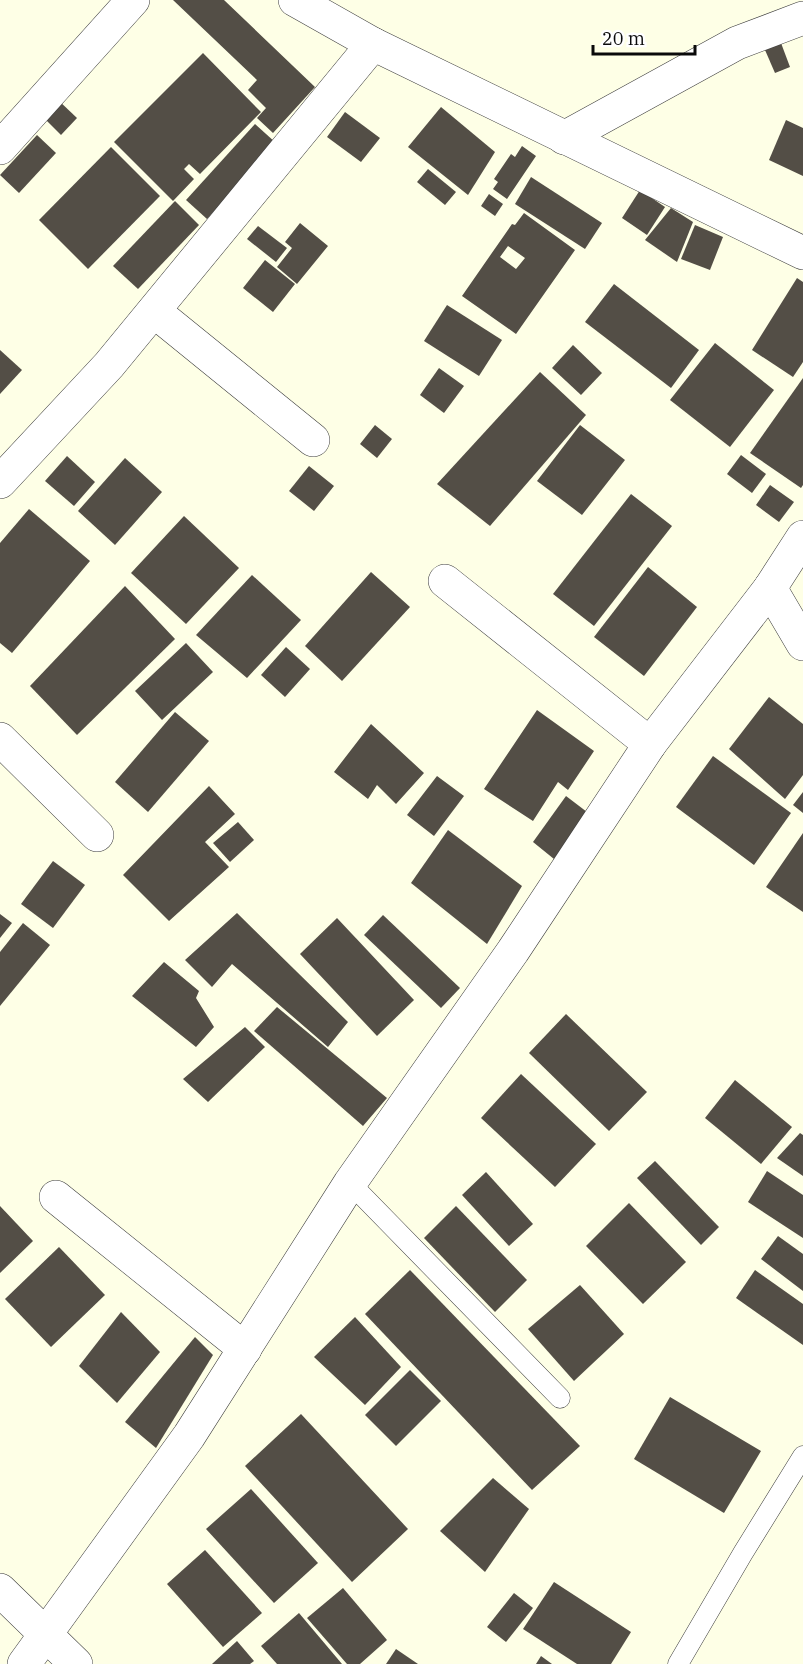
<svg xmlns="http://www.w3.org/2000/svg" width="803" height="1664" viewBox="0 0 803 1664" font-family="'IBM Plex Serif',serif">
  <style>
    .building { fill: #534e46; fill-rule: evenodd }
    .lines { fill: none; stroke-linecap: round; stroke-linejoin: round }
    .lane-casing { stroke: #3d3d3d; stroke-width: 21 }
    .street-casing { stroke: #3d3d3d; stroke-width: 34 }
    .lane { stroke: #fff; stroke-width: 20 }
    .street { stroke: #fff; stroke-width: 33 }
  </style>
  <rect width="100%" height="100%" fill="#feffe6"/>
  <g class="building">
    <path d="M 173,0 L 224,0 L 315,87 L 273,133 L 257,118 L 266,108 L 248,90 L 257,80 Z"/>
    <path d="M 781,43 L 790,67 L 775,73 L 765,50 Z"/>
    <path d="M 203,53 L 261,112 L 200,174 L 189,164 L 184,169 L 194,179 L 173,201 L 114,142 Z"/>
    <path d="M 57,99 L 77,118 L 61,135 L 41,115 Z"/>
    <path d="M 441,107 L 495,152 L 468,195 L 408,147 Z"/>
    <path d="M 345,112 L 380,138 L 361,162 L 327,137 Z"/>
    <path d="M 786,120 L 803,128 L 803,176 L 769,160 Z"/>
    <path d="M 255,124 L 276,143 L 207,219 L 186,200 Z"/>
    <path d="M 37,135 L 56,153 L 19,193 L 0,175 Z"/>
    <path d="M 522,146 L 536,156 L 507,199 L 493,189 L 498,182 L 494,179 L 511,154 L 515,157 Z"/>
    <path d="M 111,147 L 160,196 L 88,269 L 39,220 Z"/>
    <path d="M 428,169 L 456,192 L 445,205 L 417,182 Z"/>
    <path d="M 531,177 L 602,223 L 585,249 L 515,204 Z"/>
    <path d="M 640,190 L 665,207 L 647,235 L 622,218 Z"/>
    <path d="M 489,194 L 503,204 L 495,216 L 481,206 Z"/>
    <path d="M 175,201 L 199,225 L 138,289 L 113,266 Z"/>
    <path d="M 671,208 L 693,222 L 677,262 L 645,240 Z"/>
    <path d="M 524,213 L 575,250 L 516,334 L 462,296 L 512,224 L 515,225 ZM 508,246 L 525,258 L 516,269 L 500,257 Z"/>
    <path d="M 300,223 L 328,246 L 297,284 L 277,267 L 292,248 L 285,242 Z"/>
    <path d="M 695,225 L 723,237 L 710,270 L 681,259 Z"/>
    <path d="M 258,226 L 287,248 L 276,262 L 247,239 Z"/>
    <path d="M 265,260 L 295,284 L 273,312 L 243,288 Z"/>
    <path d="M 797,278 L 803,282 L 803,362 L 793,377 L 752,350 Z"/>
    <path d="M 614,284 L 699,350 L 671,388 L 585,322 Z"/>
    <path d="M 447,305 L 502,340 L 479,376 L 424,341 Z"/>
    <path d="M 715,343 L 774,390 L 730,447 L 670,400 Z"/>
    <path d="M 573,345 L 602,373 L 581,395 L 552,368 Z"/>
    <path d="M 0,350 L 22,370 L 0,394 Z"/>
    <path d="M 439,368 L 464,386 L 444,413 L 420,395 Z"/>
    <path d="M 540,372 L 586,415 L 490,526 L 437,484 Z"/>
    <path d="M 803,378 L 803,485 L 801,488 L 750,453 Z"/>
    <path d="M 375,425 L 392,439 L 377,458 L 360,444 Z"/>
    <path d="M 580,425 L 625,460 L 582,515 L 537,481 Z"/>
    <path d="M 741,455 L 766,474 L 752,493 L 727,474 Z"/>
    <path d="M 67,456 L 95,482 L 74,506 L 45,481 Z"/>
    <path d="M 125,458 L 162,492 L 115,545 L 78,511 Z"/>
    <path d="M 309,466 L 334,486 L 314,511 L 289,491 Z"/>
    <path d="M 770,485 L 794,502 L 779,522 L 756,505 Z"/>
    <path d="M 631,494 L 672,526 L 594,626 L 553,594 Z"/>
    <path d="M 29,509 L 90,561 L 12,653 L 0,643 L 0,543 Z"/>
    <path d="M 184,516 L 239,568 L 186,624 L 131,573 Z"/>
    <path d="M 648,567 L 697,607 L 644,676 L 594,637 Z"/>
    <path d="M 371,572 L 410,607 L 342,681 L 305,646 Z"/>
    <path d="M 252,575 L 301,620 L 247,678 L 196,635 Z"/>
    <path d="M 125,586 L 175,639 L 77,735 L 30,686 Z"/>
    <path d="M 186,643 L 213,672 L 162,720 L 135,691 Z"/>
    <path d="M 286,647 L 310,669 L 285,697 L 261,675 Z"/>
    <path d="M 769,697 L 803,724 L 803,775 L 785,799 L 729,749 Z"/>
    <path d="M 537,710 L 594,751 L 568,790 L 558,782 L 533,821 L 484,789 Z"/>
    <path d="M 175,712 L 209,741 L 148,812 L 115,782 Z"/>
    <path d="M 371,724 L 424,773 L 396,804 L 377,785 L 368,799 L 334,772 Z"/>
    <path d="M 713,756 L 791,813 L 754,865 L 676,807 Z"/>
    <path d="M 437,776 L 464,796 L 434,836 L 407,815 Z"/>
    <path d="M 209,786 L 235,814 L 205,842 L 229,867 L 169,921 L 123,875 Z"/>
    <path d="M 803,792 L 803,813 L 793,805 Z"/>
    <path d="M 566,796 L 587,812 L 554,859 L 533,842 Z"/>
    <path d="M 238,822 L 254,840 L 230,862 L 213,843 Z"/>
    <path d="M 448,830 L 522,886 L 487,944 L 411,883 Z"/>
    <path d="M 803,833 L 803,912 L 766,887 Z"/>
    <path d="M 53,861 L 85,885 L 53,928 L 21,904 Z"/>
    <path d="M 237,913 L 348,1022 L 328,1047 L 232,964 L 212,987 L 185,960 Z"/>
    <path d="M 0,914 L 12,923 L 0,938 Z"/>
    <path d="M 383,915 L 460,988 L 441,1008 L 364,935 Z"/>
    <path d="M 337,918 L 414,1000 L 377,1036 L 300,954 Z"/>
    <path d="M 23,923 L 50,945 L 0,1006 L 0,952 Z"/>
    <path d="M 164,962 L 199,991 L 196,998 L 214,1027 L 196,1047 L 132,996 Z"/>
    <path d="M 277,1007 L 387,1098 L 363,1126 L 254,1031 Z"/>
    <path d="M 566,1014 L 647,1092 L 609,1131 L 529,1053 Z"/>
    <path d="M 245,1027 L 265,1047 L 208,1102 L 183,1079 Z"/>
    <path d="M 521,1074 L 596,1144 L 555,1187 L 481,1118 Z"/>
    <path d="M 735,1080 L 792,1127 L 761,1164 L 705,1118 Z"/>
    <path d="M 800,1133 L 803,1135 L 803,1176 L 777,1158 Z"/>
    <path d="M 655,1161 L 719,1227 L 701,1245 L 637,1178 Z"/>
    <path d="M 767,1171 L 803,1195 L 803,1238 L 748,1202 Z"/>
    <path d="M 486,1172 L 533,1224 L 509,1246 L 462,1195 Z"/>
    <path d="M 629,1203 L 686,1262 L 643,1304 L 586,1246 Z"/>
    <path d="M 0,1206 L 33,1241 L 0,1273 Z"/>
    <path d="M 456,1206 L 527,1280 L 495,1312 L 424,1238 Z"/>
    <path d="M 778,1236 L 803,1254 L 803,1291 L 761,1259 Z"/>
    <path d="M 59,1247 L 105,1295 L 51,1347 L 5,1299 Z"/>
    <path d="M 410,1270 L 580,1446 L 532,1490 L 365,1314 Z"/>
    <path d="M 755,1270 L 803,1304 L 803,1345 L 736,1298 Z"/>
    <path d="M 580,1285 L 624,1334 L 574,1381 L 528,1329 Z"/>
    <path d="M 121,1312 L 160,1352 L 117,1403 L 79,1366 Z"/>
    <path d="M 355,1317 L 401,1367 L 365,1405 L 314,1357 Z"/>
    <path d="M 195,1337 L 213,1355 L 156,1448 L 125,1422 Z"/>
    <path d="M 410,1370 L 441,1401 L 396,1446 L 365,1415 Z"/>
    <path d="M 670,1397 L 761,1451 L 724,1513 L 634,1459 Z"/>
    <path d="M 301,1414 L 408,1529 L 352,1582 L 245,1466 Z"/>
    <path d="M 493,1478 L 529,1509 L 485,1572 L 440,1531 Z"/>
    <path d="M 251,1489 L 318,1563 L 274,1603 L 206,1529 Z"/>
    <path d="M 205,1550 L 262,1613 L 223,1647 L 167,1584 Z"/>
    <path d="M 554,1582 L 631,1632 L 611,1664 L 577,1664 L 523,1629 Z"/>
    <path d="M 343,1588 L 387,1640 L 360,1664 L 347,1664 L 307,1618 Z"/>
    <path d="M 514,1593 L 533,1608 L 506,1642 L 487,1627 Z"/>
    <path d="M 299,1613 L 342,1664 L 277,1664 L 261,1646 Z"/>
    <path d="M 237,1641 L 254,1661 L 250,1664 L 212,1664 Z"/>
    <path d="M 396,1649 L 418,1664 L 386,1664 Z"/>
    <path d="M 541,1656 L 552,1664 L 536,1664 Z"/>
  </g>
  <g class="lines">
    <g class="lane-casing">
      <g id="lane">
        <path d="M 350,1183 L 560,1398"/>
        <path d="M 678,1664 L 743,1553 L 803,1456"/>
      </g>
    </g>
    <g class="street-casing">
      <g id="street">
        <path d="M 295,0 L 373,44 L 803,253"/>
        <path d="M 564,138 L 737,43 L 803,18"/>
        <path d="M 0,148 L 133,0"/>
        <path d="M 154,311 L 313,440"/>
        <path d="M 0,482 L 109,365 L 373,44"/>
        <path d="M 445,581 L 650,744"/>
        <path d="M 770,588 L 803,644"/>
        <path d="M 0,739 L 97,835"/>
        <path d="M 56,1197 L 245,1349"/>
        <path d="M 0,1590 L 76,1664"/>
        <path d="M 24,1664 L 189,1436 L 350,1183 L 513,951 L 650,744 L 770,588 L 803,537"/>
      </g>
    </g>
    <use href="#lane" class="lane"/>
    <use href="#street" class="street"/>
  </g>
  <path d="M593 45v9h102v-9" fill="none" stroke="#0a0a0a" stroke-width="3"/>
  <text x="602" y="45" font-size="18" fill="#0a0a0a" stroke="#ffffff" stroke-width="4.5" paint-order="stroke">20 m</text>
</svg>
